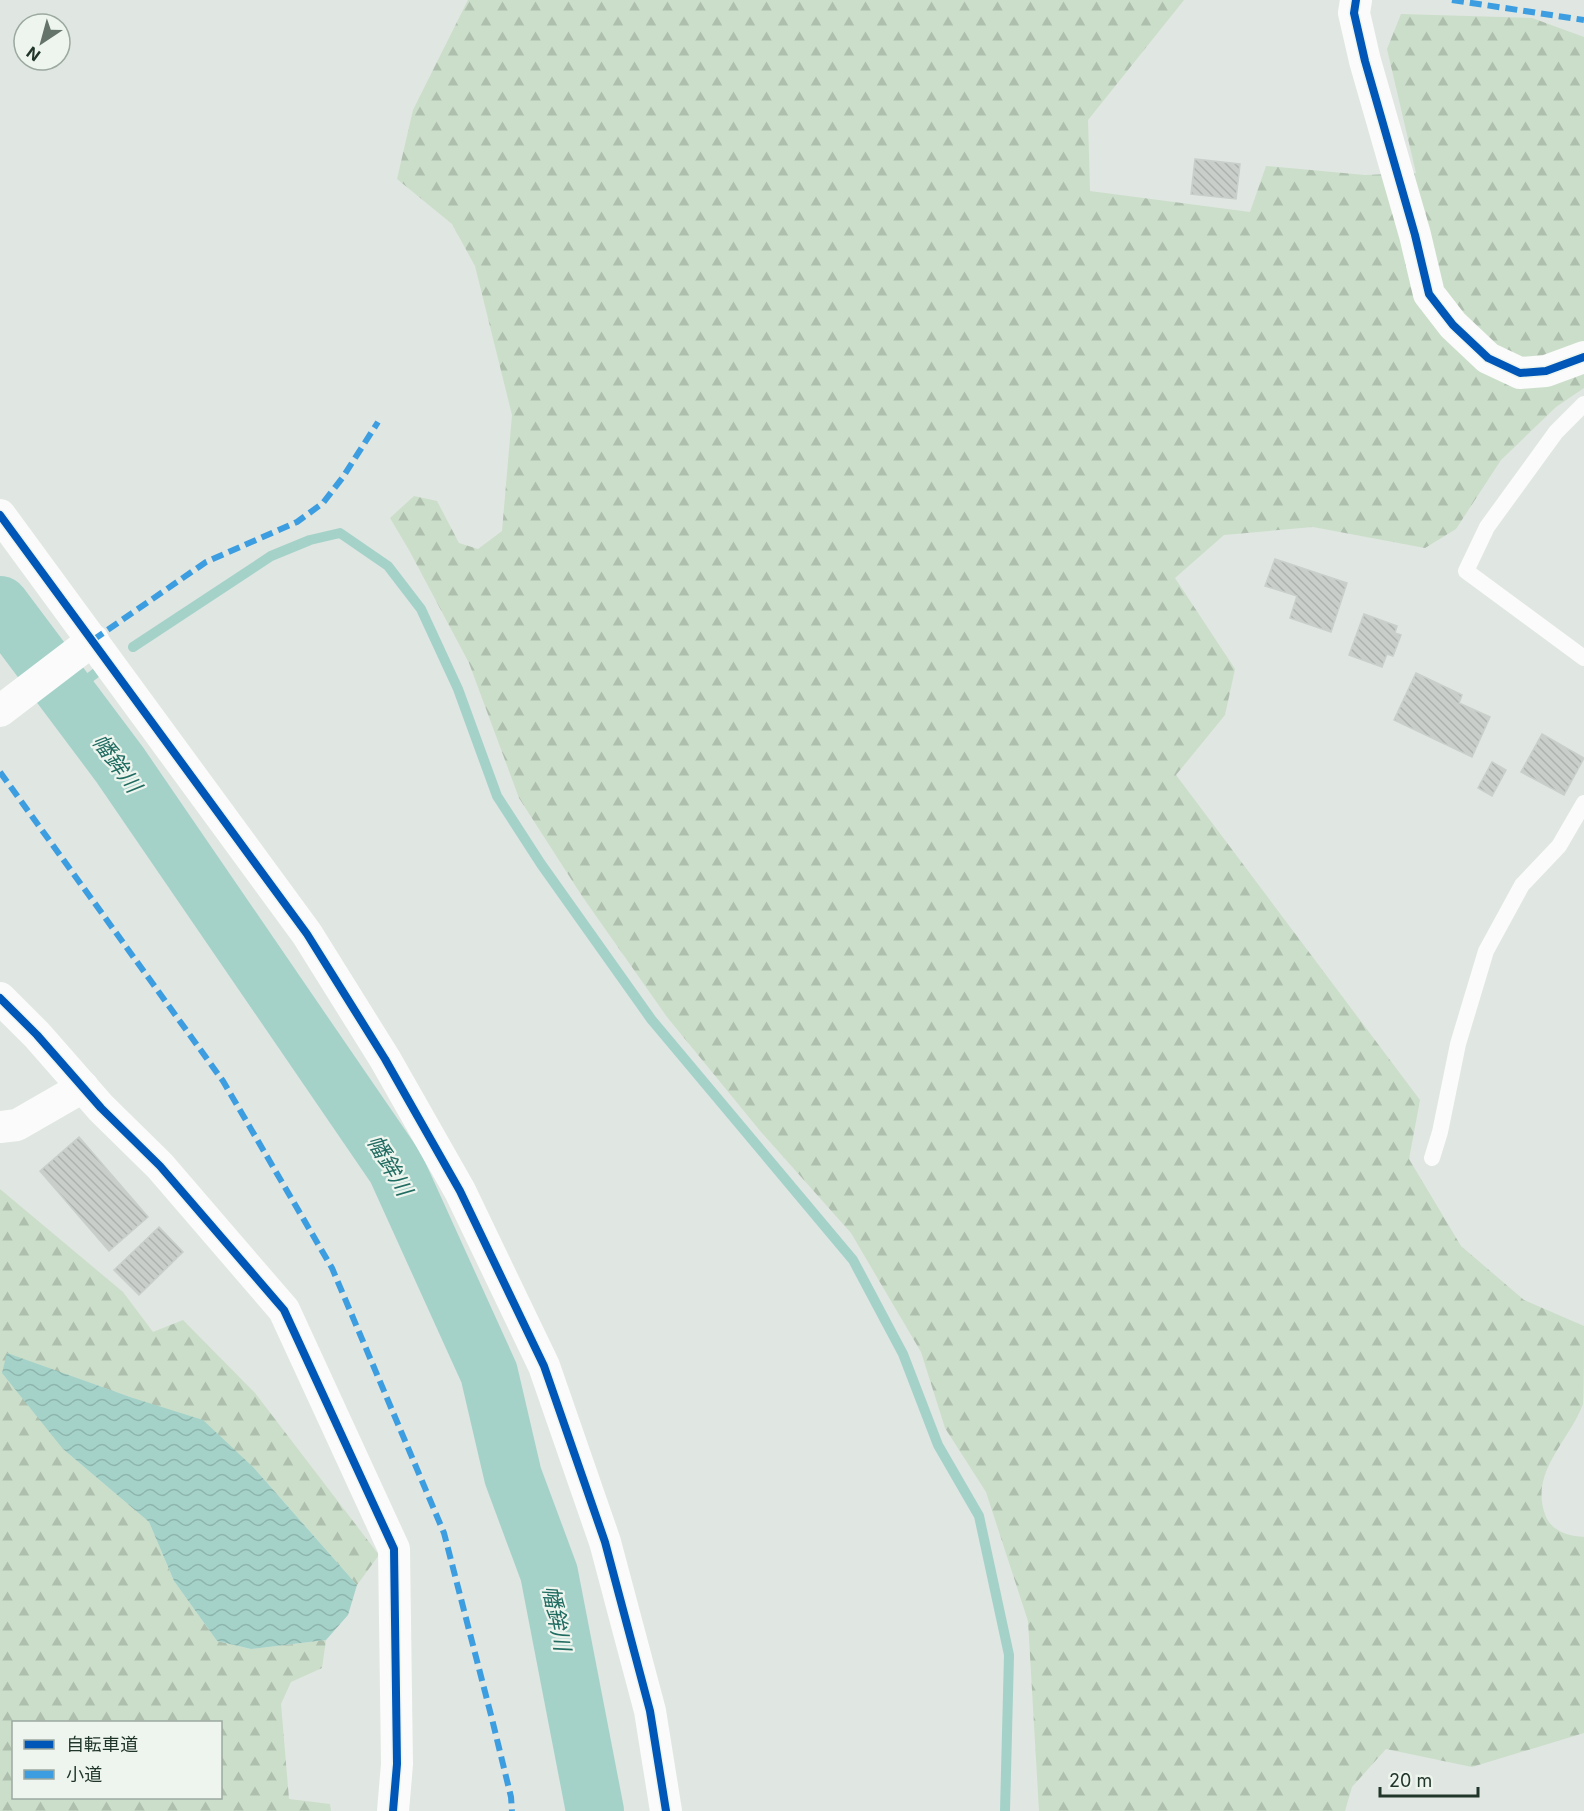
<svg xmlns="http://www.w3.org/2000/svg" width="1584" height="1811" viewBox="0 0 1584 1811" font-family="Inter,'Noto Sans JP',sans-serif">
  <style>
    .forest { fill: url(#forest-firs); fill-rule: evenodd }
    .water { fill: url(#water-waves) }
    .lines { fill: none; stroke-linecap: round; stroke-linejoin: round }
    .stream { stroke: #a4d2c9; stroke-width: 10 }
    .river { stroke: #a4d2c9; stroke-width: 58 }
    .building { fill: url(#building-back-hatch); stroke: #c9cfca; stroke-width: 1.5 }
    .lane { stroke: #fafbfa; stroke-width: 16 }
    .street { stroke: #fafbfa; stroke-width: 32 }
    .quiet { stroke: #3c9ee1; stroke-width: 6; stroke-dasharray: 12 6; stroke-linecap: butt }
    .cycleway-casing { stroke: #eef5ef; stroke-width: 11 }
    .cycleway { stroke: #0057b8; stroke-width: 8 }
    .labels { text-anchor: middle; stroke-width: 4.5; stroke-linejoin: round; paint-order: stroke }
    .water-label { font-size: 22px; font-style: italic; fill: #216c61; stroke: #eef5ef }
  </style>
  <defs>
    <pattern id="forest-firs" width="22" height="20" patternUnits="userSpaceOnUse" patternTransform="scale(1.5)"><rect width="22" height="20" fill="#cbdeca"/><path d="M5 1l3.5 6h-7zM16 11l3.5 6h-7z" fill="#aebfae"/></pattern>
    <pattern id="water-waves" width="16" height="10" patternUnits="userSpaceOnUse" patternTransform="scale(1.5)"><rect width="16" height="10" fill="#a4d2c9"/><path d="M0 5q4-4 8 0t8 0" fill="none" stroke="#8db5ad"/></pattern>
    <pattern id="building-back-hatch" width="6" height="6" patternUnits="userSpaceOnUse" patternTransform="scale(1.5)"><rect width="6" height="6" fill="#c9ceca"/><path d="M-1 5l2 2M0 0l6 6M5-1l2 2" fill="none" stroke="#acb2ae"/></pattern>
  </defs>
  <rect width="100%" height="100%" fill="#e0e6e1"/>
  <g class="forest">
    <path d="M 468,0 L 1184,0 L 1088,120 L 1090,191 L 1250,212 L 1266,166 L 1365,175 L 1416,173 L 1387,49 L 1401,14 L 1532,18 L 1584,37 L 1584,388 L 1556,407 L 1501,460 L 1456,529 L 1425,548 L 1313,527 L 1224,535 L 1175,578 L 1235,669 L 1225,715 L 1176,775 L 1420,1100 L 1409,1159 L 1461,1246 L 1524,1300 L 1584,1326 C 1584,1341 1584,1394 1583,1404 C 1569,1442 1528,1473 1546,1517 C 1553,1532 1569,1536 1584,1537 L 1584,1733 L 1472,1767 L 1386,1749 L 1352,1787 L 1345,1811 L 1039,1811 L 1028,1621 L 986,1492 L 945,1428 L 921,1352 L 851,1233 L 761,1132 L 667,1017 L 582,896 L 519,798 L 469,663 L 409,550 L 390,518 L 414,496 L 437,501 L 459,543 L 478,549 L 502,531 L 512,415 L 475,266 L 452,224 L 397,179 L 413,110 Z"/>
    <path d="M 0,1189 L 123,1292 L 153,1332 L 183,1320 L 255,1393 L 379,1555 L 357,1585 L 254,1468 L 133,1398 L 7,1354 L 63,1449 L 149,1522 L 174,1581 L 217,1641 L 251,1649 L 326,1640 L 322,1668 L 291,1682 L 281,1704 L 289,1799 L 330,1804 L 331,1811 L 0,1811 ZM 14,1722 L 220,1722 L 220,1798 L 14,1798 Z"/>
  </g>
  <path class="water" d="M 7,1353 L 133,1398 L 203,1420 L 254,1468 L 357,1585 L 348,1615 L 326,1640 L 251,1649 L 217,1641 L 174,1581 L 149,1522 L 63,1449 L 2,1373 Z"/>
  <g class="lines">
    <g class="stream">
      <path d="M 133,647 L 271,556 L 310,540 L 340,533 L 388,566 L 421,609 L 458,689 L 497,796 L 541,864 L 651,1019 L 853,1260 L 903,1354 L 938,1445 L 979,1516 L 1009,1655 L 1005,1811"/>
      <path d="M 67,695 L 97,672"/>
    </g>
    <path class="river" d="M 0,605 L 120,765 L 396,1168 L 489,1373 L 513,1476 L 549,1573 L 595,1811"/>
  </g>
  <g class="building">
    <path d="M 1195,159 L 1240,164 L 1236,199 L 1191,194 Z"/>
    <path d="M 1275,559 L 1347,583 L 1331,632 L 1290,618 L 1297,596 L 1265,586 Z"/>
    <path d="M 1364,614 L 1397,626 L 1395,633 L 1401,635 L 1393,656 L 1387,654 L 1382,667 L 1349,655 Z"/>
    <path d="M 1416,673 L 1462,695 L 1459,703 L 1490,717 L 1472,757 L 1394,720 Z"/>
    <path d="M 1542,734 L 1584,758 L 1564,795 L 1521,772 Z"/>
    <path d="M 1492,762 L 1506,770 L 1492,796 L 1478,788 Z"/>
    <path d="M 79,1137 L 148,1217 L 109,1251 L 40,1171 Z"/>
    <path d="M 159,1227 L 183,1252 L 139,1295 L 114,1270 Z"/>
  </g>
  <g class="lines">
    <g class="lane">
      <path d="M 1584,404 L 1556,432 L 1487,527 L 1466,571 L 1584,658"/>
      <path d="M 1432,1158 L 1440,1132 L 1458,1044 L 1486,951 L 1522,885 L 1559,846 L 1584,803"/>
    </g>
    <g class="street">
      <path d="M 1356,0 L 1354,13 L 1365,61 L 1415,235 L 1429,294 L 1453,325 L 1488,358 L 1520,373 L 1546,371 L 1584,357"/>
      <path d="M 0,515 L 307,934 L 385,1059 L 460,1191 L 544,1366 L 605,1542 L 650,1711 L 666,1811"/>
      <path d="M 0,711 L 93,640"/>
      <path d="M 0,998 L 37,1035 L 101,1108 L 160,1166 L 284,1310 L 394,1549 L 397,1764 L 393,1811"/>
      <path d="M 0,1127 L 17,1125 L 83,1087"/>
    </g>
    <g class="quiet">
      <path d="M 1452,0 L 1584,20"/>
      <path d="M 93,640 L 206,562 L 297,522 L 323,503 L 343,477 L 378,422"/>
      <path d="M 0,772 L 223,1081 L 332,1268 L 444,1533 L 492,1719 L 511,1797 L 512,1811"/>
    </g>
    <g class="cycleway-casing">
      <g id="cycleway">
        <path d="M 1356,0 L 1354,13 L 1365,61 L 1415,235 L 1429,294 L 1453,325 L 1488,358 L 1520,373 L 1546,371 L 1584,357"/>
        <path d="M 0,515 L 307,934 L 385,1059 L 460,1191 L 544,1366 L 605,1542 L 650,1711 L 666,1811"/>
        <path d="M 0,998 L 37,1035 L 101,1108 L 160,1166 L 284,1310 L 394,1549 L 397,1764 L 393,1811"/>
      </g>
    </g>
    <use href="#cycleway" class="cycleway"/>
  </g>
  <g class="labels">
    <g class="water-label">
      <text transform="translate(117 763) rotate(54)" y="8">幡鉾川</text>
      <text transform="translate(390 1165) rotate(60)" y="8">幡鉾川</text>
      <text transform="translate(557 1618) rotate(79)" y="8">幡鉾川</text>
    </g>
  </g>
  <rect x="12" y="1721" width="210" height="78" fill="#eef5ef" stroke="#9ca9a0" stroke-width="1.5"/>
  <rect x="24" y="1740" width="30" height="9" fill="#0057b8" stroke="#9ca9a0" stroke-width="1.5"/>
  <text x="66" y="1751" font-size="18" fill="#21362a">自転車道</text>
  <rect x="24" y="1770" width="30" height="9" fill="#3c9ee1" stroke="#9ca9a0" stroke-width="1.5"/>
  <text x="66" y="1781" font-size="18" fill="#21362a">小道</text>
  <g transform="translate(42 42) rotate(216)"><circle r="28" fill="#eef5ef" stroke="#9ca9a0" stroke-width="1.5"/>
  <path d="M0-4.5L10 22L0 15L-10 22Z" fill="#64746a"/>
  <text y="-9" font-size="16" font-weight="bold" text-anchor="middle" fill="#21362a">N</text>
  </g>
  <path d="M1380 1787v9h98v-9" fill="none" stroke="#21362a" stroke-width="3"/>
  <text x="1389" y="1787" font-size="18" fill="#21362a" stroke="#eef5ef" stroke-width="4.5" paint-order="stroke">20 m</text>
</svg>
